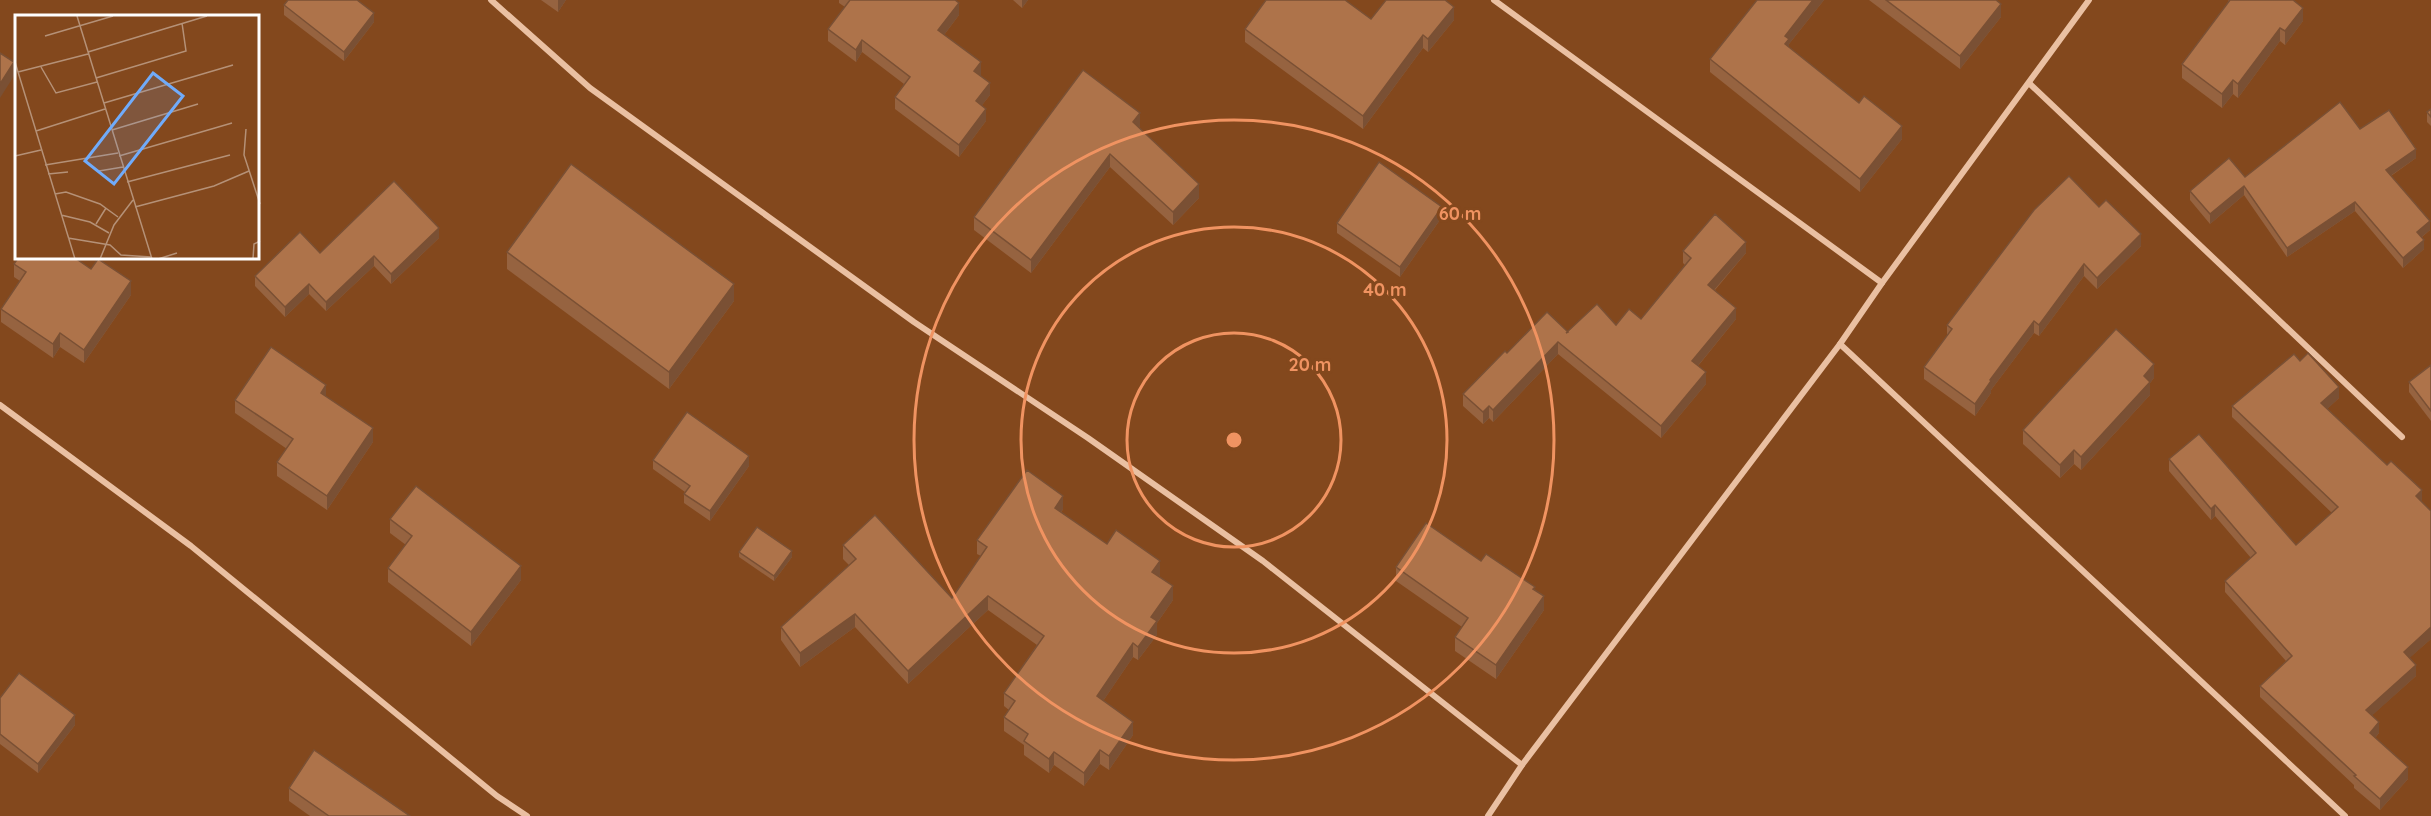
<svg xmlns="http://www.w3.org/2000/svg" width="2431" height="816" viewBox="0 0 2431 816" font-family="Quicksand,sans-serif">
  <style>
    .lines { fill: none; stroke-linecap: round; stroke-linejoin: round }
    .minor { stroke: #eac0a2; stroke-width: 6 }
    .wall { fill: #966340 }
    .shaded-wall { fill: #7a5034 }
    .building { fill: #ae734a; stroke: #7a5034; stroke-width: 1.5 }
    .ring { fill: none; stroke: #f09361; stroke-width: 3 }
    .inset-road { fill: none; stroke: #b59177; stroke-width: 1.5 }
    .view { fill: #70abfa; fill-opacity: 0.15; stroke: #70abfa; stroke-width: 3 }
    .inset-edge { fill: none; stroke: #fff; stroke-width: 3 }
    .centre { fill: #f09361; stroke: #83481d; stroke-width: 3 }
    .ring-label { font-size: 18px; text-anchor: middle; font-weight: bold; fill: #f09361; stroke: #83481d; stroke-width: 6; stroke-linejoin: round; paint-order: stroke }
  </style>
  <rect width="100%" height="100%" fill="#83481d"/>
  <g class="lines">
    <g class="minor">
      <path d="M 491,0 L 590,88 L 914,322 L 1088,438 L 1263,561 L 1522,765"/>
      <path d="M 1494,0 L 1882,283"/>
      <path d="M 2029,83 L 2402,437"/>
      <path d="M 1840,344 L 2345,816"/>
      <path d="M 0,405 L 191,546 L 497,796 L 527,816"/>
      <path d="M 1488,816 L 1522,765 L 1840,344 L 1882,283 L 2089,0"/>
    </g>
  </g>
  <g class="wall">
    <path d="M 541,0 L 566,0 L 558,12 Z"/>
    <path d="M 839,0 L 955,0 L 959,15 L 944,35 L 981,75 L 980,76 L 990,95 L 982,105 L 986,121 L 959,157 L 895,109 L 895,97 L 904,84 L 862,52 L 856,62 L 828,41 L 828,29 L 845,7 L 839,3 Z"/>
    <path d="M 1013,0 L 1028,0 L 1022,8 Z"/>
    <path d="M 1756,0 L 1824,0 L 1789,44 L 1789,47 L 1902,139 L 1860,192 L 1710,72 L 1710,59 L 1756,2 Z"/>
    <path d="M 1869,0 L 1996,0 L 2001,17 L 1960,69 Z"/>
    <path d="M 2228,0 L 2293,0 L 2303,21 L 2285,45 L 2280,41 L 2238,98 L 2233,94 L 2222,108 L 2182,78 L 2182,64 L 2229,1 Z"/>
    <path d="M 284,5 L 374,22 L 344,61 L 284,15 Z"/>
    <path d="M 1371,19 L 1454,20 L 1428,52 L 1423,48 L 1363,129 L 1245,42 L 1245,29 Z"/>
    <path d="M 2431,109 L 2431,126 L 2427,122 L 2427,112 Z"/>
    <path d="M 1140,126 L 1139,128 L 1199,198 L 1173,225 L 1110,167 L 1031,273 L 974,230 L 974,217 Z"/>
    <path d="M 2360,129 L 2416,158 L 2391,176 L 2430,230 L 2422,237 L 2424,249 L 2403,268 L 2355,211 L 2287,257 L 2244,195 L 2210,224 L 2190,200 L 2190,191 L 2245,177 Z"/>
    <path d="M 2099,207 L 2141,246 L 2097,289 L 2084,276 L 2039,336 L 2034,333 L 1991,390 L 1991,393 L 1975,416 L 1924,379 L 1924,367 L 1947,337 L 1947,325 Z"/>
    <path d="M 1442,217 L 1400,277 L 1337,233 L 1337,223 Z"/>
    <path d="M 439,238 L 391,284 L 374,266 L 326,311 L 309,294 L 285,317 L 255,286 L 255,276 L 320,253 Z"/>
    <path d="M 1683,251 L 1746,253 L 1715,290 L 1736,319 L 1698,366 L 1706,384 L 1661,438 L 1558,354 L 1493,422 L 1489,418 L 1483,424 L 1463,406 L 1463,394 L 1507,353 L 1568,332 L 1616,325 L 1641,319 L 1685,265 L 1683,263 Z"/>
    <path d="M 507,252 L 734,301 L 669,389 L 507,269 Z"/>
    <path d="M 14,264 L 131,295 L 84,363 L 60,347 L 53,358 L 1,322 L 1,309 L 20,281 L 14,277 Z"/>
    <path d="M 2300,361 L 2339,398 L 2327,409 L 2422,502 L 2431,511 L 2431,639 L 2409,658 L 2416,676 L 2372,715 L 2379,733 L 2375,738 L 2408,779 L 2380,810 L 2354,788 L 2354,785 L 2260,697 L 2260,686 L 2286,661 L 2225,592 L 2225,581 L 2251,558 L 2215,516 L 2211,520 L 2169,471 L 2169,459 L 2296,545 L 2332,513 L 2232,417 L 2232,406 Z"/>
    <path d="M 2431,365 L 2431,421 L 2409,392 L 2409,382 Z"/>
    <path d="M 2154,378 L 2150,383 L 2150,395 L 2081,470 L 2074,464 L 2060,478 L 2023,444 L 2023,430 Z"/>
    <path d="M 326,396 L 373,442 L 327,510 L 277,476 L 277,462 L 287,449 L 235,413 L 235,400 Z"/>
    <path d="M 653,460 L 749,466 L 710,521 L 684,503 L 684,494 L 685,492 L 653,469 Z"/>
    <path d="M 1063,509 L 1061,513 L 1107,544 L 1160,575 L 1159,576 L 1173,600 L 1157,623 L 1157,635 L 1138,660 L 1133,657 L 1103,701 L 1133,735 L 1109,770 L 1100,764 L 1084,786 L 1054,765 L 1049,773 L 1024,755 L 1024,745 L 1004,731 L 1004,717 L 1009,710 L 1004,706 L 1004,693 L 1037,645 L 988,610 L 908,684 L 855,627 L 800,667 L 781,640 L 781,627 L 849,565 L 843,559 L 843,545 L 952,598 L 981,556 L 977,554 L 977,540 Z"/>
    <path d="M 390,519 L 521,580 L 471,646 L 388,582 L 388,568 L 406,545 L 390,533 Z"/>
    <path d="M 739,552 L 792,557 L 774,581 L 739,557 Z"/>
    <path d="M 1481,561 L 1535,590 L 1544,610 L 1496,679 L 1455,651 L 1455,637 L 1462,627 L 1396,581 L 1396,567 Z"/>
    <path d="M 0,698 L 75,725 L 38,773 L 0,744 Z"/>
    <path d="M 289,788 L 410,816 L 310,816 L 289,801 Z"/>
  </g>
  <g class="shaded-wall">
    <path d="M 558,0 L 566,0 L 558,12 Z"/>
    <path d="M 1022,0 L 1028,0 L 1022,8 Z"/>
    <path d="M 1813,0 L 1824,0 L 1789,44 L 1789,52 L 1785,48 L 1785,36 Z"/>
    <path d="M 959,3 L 959,15 L 938,43 L 938,30 Z"/>
    <path d="M 2001,4 L 2001,17 L 1960,69 L 1960,56 Z"/>
    <path d="M 1454,7 L 1454,20 L 1428,52 L 1428,39 Z"/>
    <path d="M 2303,8 L 2303,21 L 2285,45 L 2285,31 Z"/>
    <path d="M 374,13 L 374,22 L 344,61 L 344,52 Z"/>
    <path d="M 2280,28 L 2280,41 L 2238,98 L 2238,84 Z"/>
    <path d="M 1423,35 L 1423,48 L 1363,129 L 1363,116 Z"/>
    <path d="M 862,40 L 862,52 L 856,62 L 856,50 Z"/>
    <path d="M 14,62 L 14,76 L 0,98 L 0,84 Z"/>
    <path d="M 981,62 L 981,75 L 974,83 L 974,71 Z"/>
    <path d="M 2233,80 L 2233,94 L 2222,108 L 2222,94 Z"/>
    <path d="M 990,83 L 990,95 L 976,113 L 976,101 Z"/>
    <path d="M 986,109 L 986,121 L 959,157 L 959,145 Z"/>
    <path d="M 1140,113 L 1140,126 L 1133,135 L 1133,122 Z"/>
    <path d="M 1902,126 L 1902,139 L 1860,192 L 1860,179 Z"/>
    <path d="M 2416,149 L 2416,158 L 2386,179 L 2386,170 Z"/>
    <path d="M 1110,154 L 1110,167 L 1031,273 L 1031,260 Z"/>
    <path d="M 1199,184 L 1199,198 L 1173,225 L 1173,212 Z"/>
    <path d="M 2244,186 L 2244,195 L 2210,224 L 2210,214 Z"/>
    <path d="M 2355,202 L 2355,211 L 2287,257 L 2287,248 Z"/>
    <path d="M 1442,207 L 1442,217 L 1400,277 L 1400,267 Z"/>
    <path d="M 2430,221 L 2430,230 L 2417,241 L 2417,232 Z"/>
    <path d="M 439,228 L 439,238 L 391,284 L 391,274 Z"/>
    <path d="M 2141,234 L 2141,246 L 2097,289 L 2097,278 Z"/>
    <path d="M 2424,240 L 2424,249 L 2403,268 L 2403,258 Z"/>
    <path d="M 1746,242 L 1746,253 L 1708,297 L 1708,285 Z"/>
    <path d="M 374,256 L 374,266 L 326,311 L 326,302 Z"/>
    <path d="M 2084,264 L 2084,276 L 2039,336 L 2039,325 Z"/>
    <path d="M 131,281 L 131,295 L 84,363 L 84,350 Z"/>
    <path d="M 309,284 L 309,294 L 285,317 L 285,307 Z"/>
    <path d="M 734,284 L 734,301 L 669,389 L 669,372 Z"/>
    <path d="M 1736,308 L 1736,319 L 1692,373 L 1692,361 Z"/>
    <path d="M 2034,321 L 2034,333 L 1991,390 L 1991,393 L 1975,416 L 1975,404 L 1990,380 Z"/>
    <path d="M 60,333 L 60,347 L 53,358 L 53,344 Z"/>
    <path d="M 1558,342 L 1558,354 L 1493,422 L 1493,410 Z"/>
    <path d="M 2154,364 L 2154,378 L 2150,383 L 2150,395 L 2081,470 L 2081,457 L 2144,376 Z"/>
    <path d="M 1706,372 L 1706,384 L 1661,438 L 1661,426 Z"/>
    <path d="M 326,385 L 326,399 L 321,393 Z"/>
    <path d="M 2339,387 L 2339,398 L 2321,415 L 2321,403 Z"/>
    <path d="M 1489,406 L 1489,418 L 1483,424 L 1483,412 Z"/>
    <path d="M 373,428 L 373,442 L 327,510 L 327,496 Z"/>
    <path d="M 2074,450 L 2074,464 L 2060,478 L 2060,465 Z"/>
    <path d="M 749,456 L 749,466 L 710,521 L 710,511 Z"/>
    <path d="M 2422,490 L 2422,502 L 2416,508 L 2416,496 Z"/>
    <path d="M 1063,496 L 1063,509 L 1055,522 L 1055,508 Z"/>
    <path d="M 2215,505 L 2215,516 L 2211,520 L 2211,509 Z"/>
    <path d="M 792,551 L 792,557 L 774,581 L 774,576 Z"/>
    <path d="M 1160,561 L 1160,575 L 1152,585 L 1152,572 Z"/>
    <path d="M 521,566 L 521,580 L 471,646 L 471,632 Z"/>
    <path d="M 1173,586 L 1173,600 L 1157,623 L 1157,635 L 1138,660 L 1138,647 L 1151,617 Z"/>
    <path d="M 988,596 L 988,610 L 908,684 L 908,671 Z"/>
    <path d="M 1544,596 L 1544,610 L 1496,679 L 1496,665 Z"/>
    <path d="M 855,614 L 855,627 L 800,667 L 800,653 Z"/>
    <path d="M 2431,627 L 2431,639 L 2404,663 L 2404,652 Z"/>
    <path d="M 1133,643 L 1133,657 L 1097,710 L 1097,696 Z"/>
    <path d="M 2416,665 L 2416,676 L 2366,721 L 2366,710 Z"/>
    <path d="M 75,715 L 75,725 L 38,773 L 38,764 Z"/>
    <path d="M 1133,722 L 1133,735 L 1109,770 L 1109,756 Z"/>
    <path d="M 2379,722 L 2379,733 L 2370,744 L 2370,733 Z"/>
    <path d="M 1100,750 L 1100,764 L 1084,786 L 1084,773 Z"/>
    <path d="M 1054,752 L 1054,765 L 1049,773 L 1049,759 Z"/>
    <path d="M 2408,767 L 2408,779 L 2380,810 L 2380,799 Z"/>
  </g>
  <g class="building">
    <path d="M 288,0 L 357,0 L 374,13 L 344,52 L 284,5 Z"/>
    <path d="M 850,0 L 955,0 L 959,3 L 938,30 L 981,62 L 974,71 L 990,83 L 976,101 L 986,109 L 959,145 L 895,97 L 910,77 L 862,40 L 856,50 L 828,29 Z"/>
    <path d="M 1266,0 L 1345,0 L 1371,19 L 1386,0 L 1445,0 L 1454,7 L 1428,39 L 1423,35 L 1363,116 L 1245,29 Z"/>
    <path d="M 1757,0 L 1813,0 L 1785,36 L 1789,39 L 1785,44 L 1859,103 L 1864,96 L 1902,126 L 1860,179 L 1710,59 Z"/>
    <path d="M 1886,0 L 1996,0 L 2001,4 L 1960,56 Z"/>
    <path d="M 2230,0 L 2293,0 L 2303,8 L 2285,31 L 2280,28 L 2238,84 L 2233,80 L 2222,94 L 2182,64 Z"/>
    <path d="M 0,53 L 14,62 L 0,84 Z"/>
    <path d="M 1083,70 L 1140,113 L 1133,122 L 1199,184 L 1173,212 L 1110,154 L 1031,260 L 974,217 Z"/>
    <path d="M 2340,102 L 2360,129 L 2389,110 L 2416,149 L 2386,170 L 2430,221 L 2417,232 L 2424,240 L 2403,258 L 2355,202 L 2287,248 L 2244,186 L 2210,214 L 2190,191 L 2229,158 L 2245,177 Z"/>
    <path d="M 2431,109 L 2431,117 L 2427,112 Z"/>
    <path d="M 1379,162 L 1442,207 L 1400,267 L 1337,223 Z"/>
    <path d="M 571,164 L 734,284 L 669,372 L 507,252 Z"/>
    <path d="M 2069,176 L 2099,207 L 2106,200 L 2141,234 L 2097,278 L 2084,264 L 2039,325 L 2034,321 L 1990,380 L 1991,381 L 1975,404 L 1924,367 L 1952,329 L 1947,325 L 2034,210 Z"/>
    <path d="M 394,181 L 439,228 L 391,274 L 374,256 L 326,302 L 309,284 L 285,307 L 255,276 L 300,232 L 320,253 Z"/>
    <path d="M 1715,214 L 1746,242 L 1708,285 L 1736,308 L 1692,361 L 1706,372 L 1661,426 L 1558,342 L 1493,410 L 1489,406 L 1483,412 L 1463,394 L 1505,351 L 1507,353 L 1547,312 L 1568,332 L 1566,333 L 1597,304 L 1616,325 L 1629,309 L 1641,319 L 1691,258 L 1683,251 Z"/>
    <path d="M 18,258 L 75,258 L 91,269 L 98,259 L 131,281 L 84,350 L 60,333 L 53,344 L 1,309 L 26,272 L 14,264 Z"/>
    <path d="M 2116,329 L 2154,364 L 2144,376 L 2150,382 L 2081,457 L 2074,450 L 2060,465 L 2023,430 Z"/>
    <path d="M 271,347 L 326,385 L 321,393 L 373,428 L 327,496 L 277,462 L 293,439 L 235,400 Z"/>
    <path d="M 2308,353 L 2339,387 L 2321,403 L 2387,465 L 2391,461 L 2422,490 L 2416,496 L 2431,511 L 2431,627 L 2404,652 L 2416,665 L 2366,710 L 2379,722 L 2370,733 L 2408,767 L 2380,799 L 2354,776 L 2356,775 L 2260,686 L 2292,656 L 2225,581 L 2256,553 L 2215,505 L 2211,509 L 2169,459 L 2199,434 L 2296,545 L 2338,507 L 2232,406 L 2294,354 L 2300,361 Z"/>
    <path d="M 2431,365 L 2431,411 L 2409,382 Z"/>
    <path d="M 687,412 L 749,456 L 710,511 L 684,494 L 690,486 L 653,460 Z"/>
    <path d="M 1027,470 L 1063,496 L 1055,508 L 1107,544 L 1116,530 L 1160,561 L 1152,572 L 1173,586 L 1151,617 L 1157,621 L 1138,647 L 1133,643 L 1097,696 L 1133,722 L 1109,756 L 1100,750 L 1084,773 L 1054,752 L 1049,759 L 1024,741 L 1028,734 L 1004,717 L 1015,701 L 1004,693 L 1044,636 L 988,596 L 908,671 L 855,614 L 800,653 L 781,627 L 856,559 L 843,545 L 875,515 L 952,598 L 987,547 L 977,540 Z"/>
    <path d="M 416,486 L 521,566 L 471,632 L 388,568 L 412,536 L 390,519 Z"/>
    <path d="M 1426,523 L 1481,561 L 1486,554 L 1535,587 L 1533,589 L 1544,596 L 1496,665 L 1455,637 L 1468,618 L 1396,567 Z"/>
    <path d="M 757,527 L 792,551 L 774,576 L 739,552 Z"/>
    <path d="M 19,673 L 75,715 L 38,764 L 0,734 L 0,698 Z"/>
    <path d="M 314,750 L 410,816 L 329,816 L 289,788 Z"/>
  </g>
  <g class="ring">
    <circle cx="1234" cy="440" r="107"/>
    <circle cx="1234" cy="440" r="213"/>
    <circle cx="1234" cy="440" r="320"/>
  </g>
  <g transform="translate(15 15)">
    <rect width="244" height="244" fill="#83481d"/>
    <path class="inset-road" d="M 62,1 L 137,244M 30,21 L 98,1M 73,37 L 192,1M 0,47 L 60,244M 26,52 L 41,78 L 82,67M 3,57 L 73,39M 81,63 L 171,36 L 167,8M 89,88 L 218,50M 231,114 L 229,140 L 245,189M 97,115 L 183,89M 21,116 L 90,94M 0,141 L 26,135M 104,141 L 217,108M 30,150 L 103,138M 84,156 L 108,152M 33,159 L 53,157M 112,167 L 215,140M 40,179 L 51,177 L 85,189 L 103,202M 120,192 L 199,171 L 234,156M 46,200 L 75,207 L 94,218M 81,209 L 91,193M 53,223 L 95,230 L 106,240 L 136,242M 85,244 L 99,210 L 118,185M 143,244 L 162,238M 238,244 L 239,229 L 245,226"/>
    <path class="view" d="M 138,58 L 168,81 L 99,169 L 70,146 Z"/>
    <rect width="244" height="244" class="inset-edge"/>
  </g>
  <circle cx="1234" cy="440" r="9" class="centre"/>
  <g class="ring-label">
    <text x="1460" y="220">60 m</text>
    <text x="1385" y="296">40 m</text>
    <text x="1310" y="371">20 m</text>
  </g>
</svg>
